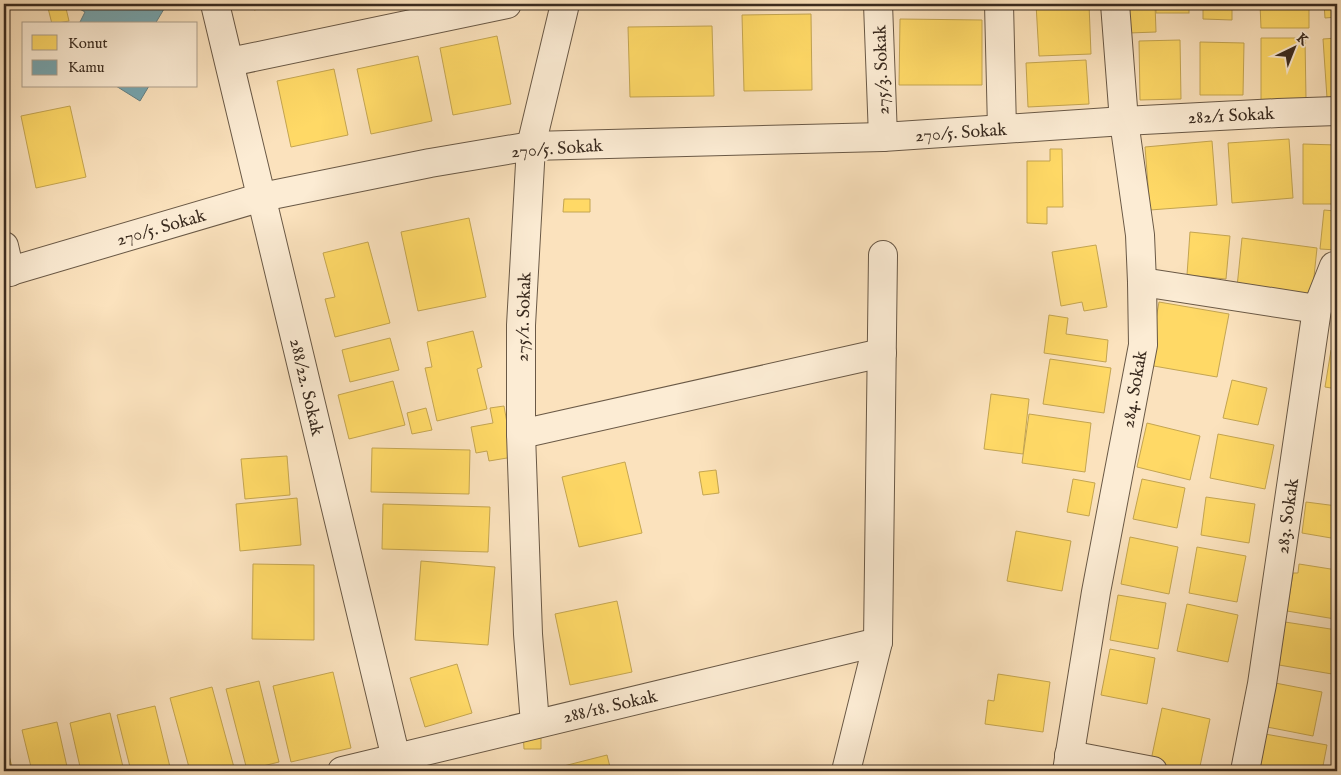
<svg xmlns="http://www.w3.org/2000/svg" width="1341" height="775" viewBox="0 0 1341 775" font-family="'IM FELL English',serif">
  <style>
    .homes { fill: #ffd966; stroke: #c4a551 }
    .public { fill: #76a5af; stroke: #648084 }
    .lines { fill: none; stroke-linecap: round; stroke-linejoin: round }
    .minor-casing { stroke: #6a5946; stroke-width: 30 }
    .minor { stroke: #fcecd4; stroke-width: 28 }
    .labels { text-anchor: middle; stroke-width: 5; stroke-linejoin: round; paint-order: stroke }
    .street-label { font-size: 18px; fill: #3a2b1f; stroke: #fcecd4 }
  </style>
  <rect width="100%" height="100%" fill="#fbe2bd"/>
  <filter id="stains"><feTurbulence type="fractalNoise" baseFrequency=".004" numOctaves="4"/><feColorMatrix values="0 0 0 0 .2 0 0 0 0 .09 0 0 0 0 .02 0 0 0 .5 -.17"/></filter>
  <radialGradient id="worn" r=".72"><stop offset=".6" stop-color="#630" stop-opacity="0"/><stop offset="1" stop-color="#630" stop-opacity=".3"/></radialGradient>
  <g class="homes">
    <path d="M 47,4 L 65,4 L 69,21 L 52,24 Z"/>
    <path d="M 252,4 L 283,4 L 254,10 Z"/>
    <path d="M 1036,4 L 1089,4 L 1091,54 L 1039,56 Z"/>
    <path d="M 1128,4 L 1155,4 L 1156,32 L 1129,33 Z"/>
    <rect x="1156" y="4" width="33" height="9"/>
    <path d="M 1203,4 L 1232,4 L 1232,20 L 1203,19 Z"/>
    <path d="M 1260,4 L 1309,4 L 1309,28 L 1261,28 Z"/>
    <path d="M 1324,4 L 1337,4 L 1337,17 L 1325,18 Z"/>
    <path d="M 811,14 L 812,90 L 744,91 L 742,15 Z"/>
    <path d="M 900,19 L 982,20 L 982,85 L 899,85 Z"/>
    <path d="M 712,26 L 714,96 L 630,97 L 628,27 Z"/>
    <path d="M 497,36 L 511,104 L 453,115 L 440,48 Z"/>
    <path d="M 1261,38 L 1305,38 L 1306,99 L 1261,100 Z"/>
    <path d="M 1337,38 L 1337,97 L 1327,98 L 1323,39 Z"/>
    <path d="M 1180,40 L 1181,99 L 1140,100 L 1139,41 Z"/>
    <path d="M 1200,42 L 1244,43 L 1243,95 L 1200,95 Z"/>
    <path d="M 418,56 L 432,121 L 371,134 L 357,69 Z"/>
    <path d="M 1086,60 L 1089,104 L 1028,107 L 1026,63 Z"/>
    <path d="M 334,69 L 348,135 L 291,147 L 277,81 Z"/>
    <path d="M 70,106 L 86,177 L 36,188 L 21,116 Z"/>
    <path d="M 1289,139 L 1293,198 L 1232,203 L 1228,143 Z"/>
    <path d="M 1212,141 L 1217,205 L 1150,210 L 1145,147 Z"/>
    <path d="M 1303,144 L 1337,145 L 1337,204 L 1303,204 Z"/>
    <path d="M 1050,149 L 1062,149 L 1063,207 L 1047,207 L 1047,224 L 1027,223 L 1027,161 L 1050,161 Z"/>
    <path d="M 564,199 L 590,199 L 590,212 L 563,212 Z"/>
    <path d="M 1324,210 L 1335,211 L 1334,224 L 1337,224 L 1337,250 L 1320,249 Z"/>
    <path d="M 469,218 L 486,297 L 418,311 L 401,232 Z"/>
    <path d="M 1190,232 L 1230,236 L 1226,279 L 1187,275 Z"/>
    <path d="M 1242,238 L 1317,248 L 1312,296 L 1237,287 Z"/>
    <path d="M 368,242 L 390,323 L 335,337 L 325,299 L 335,297 L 323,253 Z"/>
    <path d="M 1096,245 L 1107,307 L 1084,311 L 1082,302 L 1061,306 L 1052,252 Z"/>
    <path d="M 1159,302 L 1229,314 L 1217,377 L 1148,365 Z"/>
    <path d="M 1049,315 L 1068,318 L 1066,334 L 1108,340 L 1106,362 L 1044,353 Z"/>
    <path d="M 473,331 L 482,367 L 477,369 L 487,409 L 437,421 L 425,368 L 432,367 L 427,342 Z"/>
    <path d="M 390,338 L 399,370 L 350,382 L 342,350 Z"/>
    <path d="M 1331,350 L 1337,351 L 1337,389 L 1325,387 Z"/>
    <path d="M 1050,359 L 1111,368 L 1104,413 L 1043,404 Z"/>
    <path d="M 1232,380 L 1267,388 L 1258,425 L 1223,418 Z"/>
    <path d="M 393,381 L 405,425 L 349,439 L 338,395 Z"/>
    <path d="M 991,394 L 1029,399 L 1023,454 L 984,449 Z"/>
    <path d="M 504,406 L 513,457 L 489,461 L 487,451 L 476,453 L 471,427 L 493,423 L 490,408 Z"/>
    <path d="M 426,408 L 432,430 L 412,434 L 407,413 Z"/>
    <path d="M 1029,414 L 1091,423 L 1085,472 L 1022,463 Z"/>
    <path d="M 1147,423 L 1200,436 L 1190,480 L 1137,467 Z"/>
    <path d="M 1218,434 L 1274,445 L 1265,489 L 1210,478 Z"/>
    <path d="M 372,448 L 470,450 L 469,494 L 371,492 Z"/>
    <path d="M 287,456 L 290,495 L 245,499 L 241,459 Z"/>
    <path d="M 625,462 L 642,533 L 579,547 L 562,477 Z"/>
    <path d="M 716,470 L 719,493 L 703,495 L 699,472 Z"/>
    <path d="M 1073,479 L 1095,483 L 1089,516 L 1067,512 Z"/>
    <path d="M 1142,479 L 1185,488 L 1177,528 L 1133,519 Z"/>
    <path d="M 1206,497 L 1255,504 L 1249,543 L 1201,535 Z"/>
    <path d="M 297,498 L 301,545 L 240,551 L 236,504 Z"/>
    <path d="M 1306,502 L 1337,506 L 1337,539 L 1302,533 Z"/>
    <path d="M 383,504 L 490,507 L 488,552 L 382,549 Z"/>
    <path d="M 1016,531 L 1071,541 L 1062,591 L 1007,581 Z"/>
    <path d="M 1130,537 L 1178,547 L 1169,594 L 1121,584 Z"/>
    <path d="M 1197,547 L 1246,556 L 1237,602 L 1189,593 Z"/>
    <path d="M 421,561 L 495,567 L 488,645 L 415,640 Z"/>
    <path d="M 253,564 L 314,565 L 314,640 L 252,639 Z"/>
    <path d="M 1299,564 L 1337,570 L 1337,606 L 1335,619 L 1287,611 L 1293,573 L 1298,573 Z"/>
    <path d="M 1118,595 L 1166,603 L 1158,649 L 1110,640 Z"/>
    <path d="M 617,601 L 632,672 L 570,685 L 555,614 Z"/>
    <path d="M 1187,604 L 1238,615 L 1228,662 L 1177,651 Z"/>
    <path d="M 1285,622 L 1337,630 L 1332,674 L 1279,665 Z"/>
    <path d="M 1110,649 L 1155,658 L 1147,704 L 1101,695 Z"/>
    <path d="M 457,664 L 472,713 L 425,727 L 410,678 Z"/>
    <path d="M 333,672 L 351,748 L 291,762 L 273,686 Z"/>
    <path d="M 998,674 L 1050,682 L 1043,732 L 985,724 L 988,700 L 994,701 Z"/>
    <path d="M 259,681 L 279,762 L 247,770 L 226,689 Z"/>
    <path d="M 1270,682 L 1322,692 L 1313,736 L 1262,726 Z"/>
    <path d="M 212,687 L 235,771 L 190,771 L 170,698 Z"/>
    <path d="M 155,706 L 171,771 L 131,771 L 117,715 Z"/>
    <path d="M 1162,708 L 1210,719 L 1199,771 L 1180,771 L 1150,765 Z"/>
    <path d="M 110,713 L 124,771 L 81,771 L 70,723 Z"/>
    <path d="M 57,722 L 68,771 L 32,771 L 22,730 Z"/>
    <path d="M 541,730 L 541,749 L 524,749 L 523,731 Z"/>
    <path d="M 1265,734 L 1327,745 L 1322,771 L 1258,771 Z"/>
    <path d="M 4,736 L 13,771 L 4,771 Z"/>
    <path d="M 1337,737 L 1337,771 L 1331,771 Z"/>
    <path d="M 607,755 L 611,771 L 544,771 Z"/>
  </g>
  <g class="public">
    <path d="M 81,4 L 100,4 L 103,5 L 104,4 L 167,4 L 155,24 L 79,24 L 85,12 L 78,8 Z"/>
    <path d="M 116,86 L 149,86 L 140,101 Z"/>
  </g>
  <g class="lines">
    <g class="minor-casing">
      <g id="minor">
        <path d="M 215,4 L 399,771"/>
        <path d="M 878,4 L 883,137"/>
        <path d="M 999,4 L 1002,129"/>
        <path d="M 230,62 L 507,4"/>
        <path d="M 4,246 L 10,272"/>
        <path d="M 4,273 L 262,197 L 430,163 L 531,146 L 883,137 L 1124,121 L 1278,113 L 1337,111"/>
        <path d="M 1142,282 L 1317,309"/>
        <path d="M 521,434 L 882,353"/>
        <path d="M 535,724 L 528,634 L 521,434 L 521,325 L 531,146 L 565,4"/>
        <path d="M 1069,755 L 1153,771"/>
        <path d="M 342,771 L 878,642"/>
        <path d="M 846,771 L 878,642 L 883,255"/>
        <path d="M 1067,771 L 1096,592 L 1143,345 L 1142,282 L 1140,235 L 1124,121 L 1115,4"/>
        <path d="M 1245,771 L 1262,684 L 1317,309 L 1334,266 L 1337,266"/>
      </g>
    </g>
    <use href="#minor" class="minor"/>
  </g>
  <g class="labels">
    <g class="street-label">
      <text transform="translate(881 70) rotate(-92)" y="6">275/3. Sokak</text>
      <text transform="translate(1231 115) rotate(-3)" y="6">282/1 Sokak</text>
      <text transform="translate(961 132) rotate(-4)" y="6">270/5. Sokak</text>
      <text transform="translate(557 148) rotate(-4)" y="6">270/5. Sokak</text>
      <text transform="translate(161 227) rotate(-16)" y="6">270/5. Sokak</text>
      <text transform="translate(523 317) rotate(-88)" y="6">275/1. Sokak</text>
      <text transform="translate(307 387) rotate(77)" y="6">288/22. Sokak</text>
      <text transform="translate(1134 389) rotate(-80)" y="6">284. Sokak</text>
      <text transform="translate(1287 516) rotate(-82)" y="6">283. Sokak</text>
      <text transform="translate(610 706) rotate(-13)" y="6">288/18. Sokak</text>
    </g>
  </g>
  <rect width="1341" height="775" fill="none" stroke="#fbe2bd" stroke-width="20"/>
  <rect x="5" y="5" width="1331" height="765" fill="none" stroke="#3a2b1f" stroke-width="2.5"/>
  <rect x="10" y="10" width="1321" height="755" fill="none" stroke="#3a2b1f"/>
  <rect x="22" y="22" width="175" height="65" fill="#fcecd4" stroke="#ae9f8c"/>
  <rect x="32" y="35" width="25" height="15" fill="#ffd966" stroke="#ae9f8c"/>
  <text x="68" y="48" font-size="15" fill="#3a2b1f">Konut</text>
  <rect x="32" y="60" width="25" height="15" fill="#76a5af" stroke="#ae9f8c"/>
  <text x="68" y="72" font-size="15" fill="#3a2b1f">Kamu</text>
  <g transform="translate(1294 48) rotate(43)" stroke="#fcecd4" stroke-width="4" paint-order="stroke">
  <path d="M0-4L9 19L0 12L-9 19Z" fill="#3a2b1f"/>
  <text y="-8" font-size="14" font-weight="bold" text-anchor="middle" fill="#3a2b1f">K</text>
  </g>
  <rect width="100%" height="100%" filter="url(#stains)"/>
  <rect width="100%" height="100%" fill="url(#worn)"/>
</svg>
